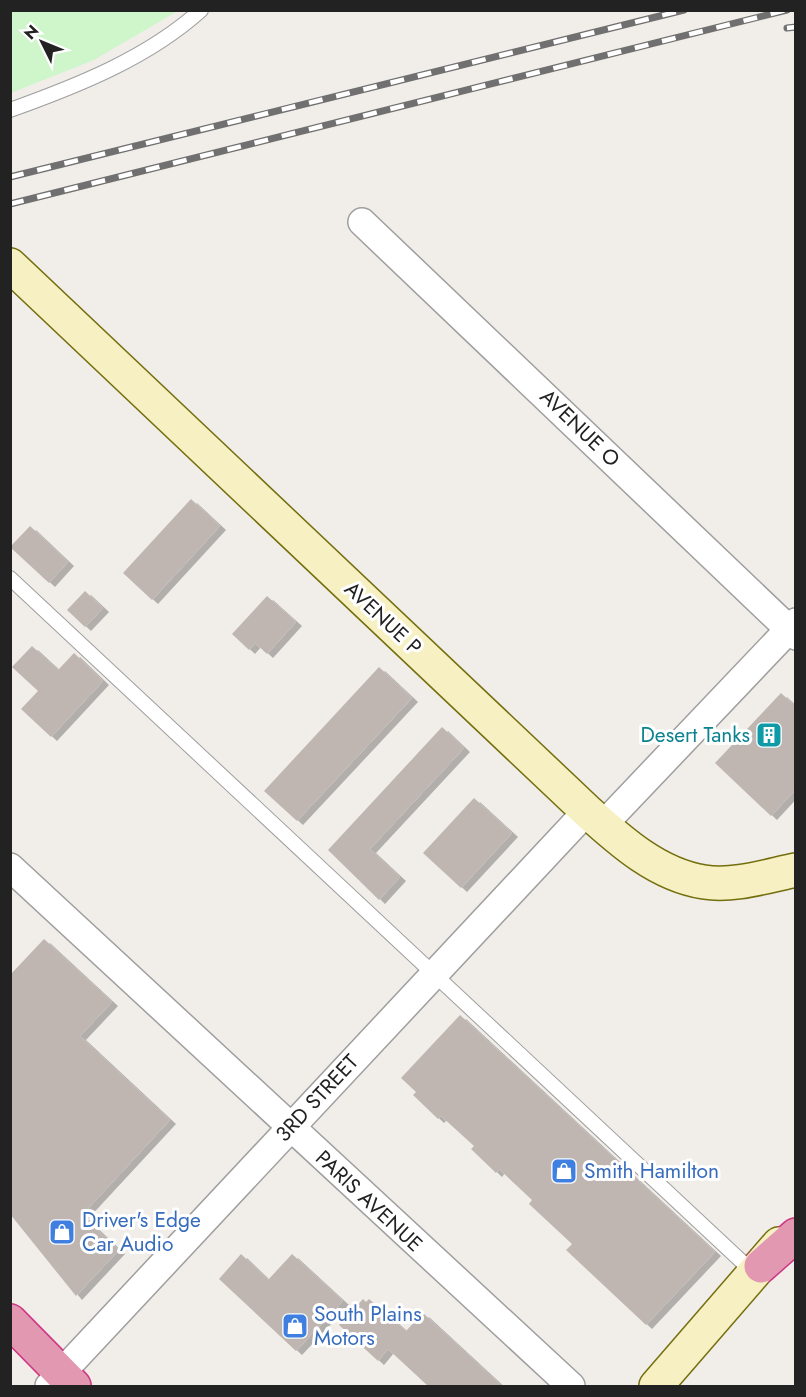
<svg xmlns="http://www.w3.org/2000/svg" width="806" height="1397" viewBox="0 0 806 1397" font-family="Jost,sans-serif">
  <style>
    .park { fill: #cff6cb }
    .building { fill: #bfb6b2; filter: url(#shadow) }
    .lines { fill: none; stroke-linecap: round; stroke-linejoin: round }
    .lane-casing { stroke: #9f9f9f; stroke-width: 16 }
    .street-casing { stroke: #9f9f9f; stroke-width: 30 }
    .secondary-casing { stroke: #746f0d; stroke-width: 36 }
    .highway-casing { stroke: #cf3683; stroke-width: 36 }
    .lane { stroke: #fff; stroke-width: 14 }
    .street { stroke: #fff; stroke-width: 27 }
    .secondary { stroke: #f6f0c3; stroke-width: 33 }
    .highway { stroke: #e298b1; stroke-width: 33 }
    .rail-casing { stroke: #707070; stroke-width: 7 }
    .rail { stroke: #fff; stroke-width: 4.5; stroke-dasharray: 14; stroke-linecap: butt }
    .labels { text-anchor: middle; stroke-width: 6; stroke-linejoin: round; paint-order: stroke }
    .street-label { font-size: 21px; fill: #222; stroke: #fff }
    .culture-label { font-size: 21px; fill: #0d838f; stroke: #fff; text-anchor: end }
    .shop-label { font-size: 21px; fill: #366cbe; stroke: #fff; text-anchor: start }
  </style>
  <defs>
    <filter id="shadow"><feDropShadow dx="6" dy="4" stdDeviation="0" flood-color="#0004"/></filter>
  </defs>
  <rect width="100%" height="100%" fill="#f1ede9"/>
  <path class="park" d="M 174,10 L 176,12 L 94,60 L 11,93 L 11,11 Z"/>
  <g class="building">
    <path d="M 191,499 L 220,526 L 152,600 L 123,573 Z"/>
    <path d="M 30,526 L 68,562 L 49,583 L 10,547 Z"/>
    <path d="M 85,591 L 103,608 L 85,627 L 67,610 Z"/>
    <path d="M 267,596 L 296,622 L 267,654 L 255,643 L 249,650 L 232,634 Z"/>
    <path d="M 32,646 L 58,670 L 74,653 L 103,681 L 51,737 L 21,709 L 38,691 L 12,667 Z"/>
    <path d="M 379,667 L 412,698 L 297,821 L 264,791 Z"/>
    <path d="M 781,693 L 795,706 L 795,790 L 771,816 L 715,763 Z"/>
    <path d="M 442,727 L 464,748 L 370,849 L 400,877 L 379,900 L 328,850 Z"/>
    <path d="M 474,798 L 512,833 L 461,888 L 423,853 Z"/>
    <path d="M 44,939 L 112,1002 L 80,1036 L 170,1120 L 82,1215 L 119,1250 L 76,1296 L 10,1214 L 10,975 Z"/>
    <path d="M 460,1015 L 715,1252 L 646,1325 L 566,1250 L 572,1244 L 529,1204 L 532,1200 L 499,1169 L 496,1173 L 471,1149 L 474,1146 L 441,1116 L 438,1119 L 413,1095 L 416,1092 L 401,1078 Z"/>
    <path d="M 241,1254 L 268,1280 L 292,1254 L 343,1301 L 296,1351 L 219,1279 Z"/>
    <path d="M 363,1299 L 366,1302 L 369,1299 L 406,1331 L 423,1313 L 502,1386 L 428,1386 L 388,1349 L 378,1361 L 339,1325 Z"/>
  </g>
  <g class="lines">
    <g class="lane-casing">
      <g id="lane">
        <path d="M 10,110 C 77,86 148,58 201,10"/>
        <path d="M 10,578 L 754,1273"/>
      </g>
    </g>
    <g class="street-casing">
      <g id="street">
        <path d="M 362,222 L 796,636"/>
        <path d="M 603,825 L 796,622"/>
        <path d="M 10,867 L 571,1386"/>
        <path d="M 49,1386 L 587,811"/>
      </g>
    </g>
    <g class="secondary-casing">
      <g id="secondary">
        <path d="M 10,265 L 587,811 C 620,841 658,875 704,882 C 733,887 767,876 796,870"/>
        <path d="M 656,1386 L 779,1244"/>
      </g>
    </g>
    <g class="highway-casing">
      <g id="highway">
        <path d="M 761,1266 L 796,1235"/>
        <path d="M 10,1321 L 74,1386"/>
      </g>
    </g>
    <use href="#lane" class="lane"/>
    <use href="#street" class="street"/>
    <use href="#secondary" class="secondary"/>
    <use href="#highway" class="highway"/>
    <g class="rail-casing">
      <g id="rail">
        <path d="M 787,28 L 796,27"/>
        <path d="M 10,177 L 684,10"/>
        <path d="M 10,204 L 787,10"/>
      </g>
    </g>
    <use href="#rail" class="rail"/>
  </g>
  <defs>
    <g id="building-square" transform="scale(1.35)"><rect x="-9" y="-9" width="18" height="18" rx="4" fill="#0f9aa8" stroke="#fff"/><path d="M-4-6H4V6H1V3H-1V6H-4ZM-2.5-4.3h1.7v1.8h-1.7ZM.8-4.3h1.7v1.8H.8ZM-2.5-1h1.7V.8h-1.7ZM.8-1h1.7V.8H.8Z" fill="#fff"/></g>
    <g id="shop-square" transform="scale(1.35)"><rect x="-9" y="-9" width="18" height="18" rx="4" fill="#3f7fe0" stroke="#fff"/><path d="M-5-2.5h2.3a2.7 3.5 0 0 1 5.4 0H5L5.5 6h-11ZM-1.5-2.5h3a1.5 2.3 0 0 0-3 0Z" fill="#fff"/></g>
  </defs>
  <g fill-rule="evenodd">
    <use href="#building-square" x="769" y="735"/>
    <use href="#shop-square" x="564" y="1171"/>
    <use href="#shop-square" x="62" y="1232"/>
    <use href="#shop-square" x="295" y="1326"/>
  </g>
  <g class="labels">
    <g class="street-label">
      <text transform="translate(580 428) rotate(44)" y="7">AVENUE O</text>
      <text transform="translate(383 618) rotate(43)" y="7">AVENUE P</text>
      <text transform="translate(317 1098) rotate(-47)" y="7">3RD STREET</text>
      <text transform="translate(369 1201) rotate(43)" y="7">PARIS AVENUE</text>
    </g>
    <g class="culture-label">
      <text x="750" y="742">Desert Tanks</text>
    </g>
    <g class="shop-label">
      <text x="584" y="1178">Smith Hamilton</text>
      <text x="82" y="1227">Driver's Edge<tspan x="82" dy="24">Car Audio</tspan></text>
      <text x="314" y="1321">South Plains<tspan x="314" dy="24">Motors</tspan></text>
    </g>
  </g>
  <rect width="806" height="1397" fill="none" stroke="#222222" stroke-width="24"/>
  <g transform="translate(42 42) rotate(313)" stroke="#ffffff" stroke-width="4.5" paint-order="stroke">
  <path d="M0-4.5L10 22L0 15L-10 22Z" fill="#222222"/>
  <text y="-9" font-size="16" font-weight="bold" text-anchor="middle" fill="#222222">N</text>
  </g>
</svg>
